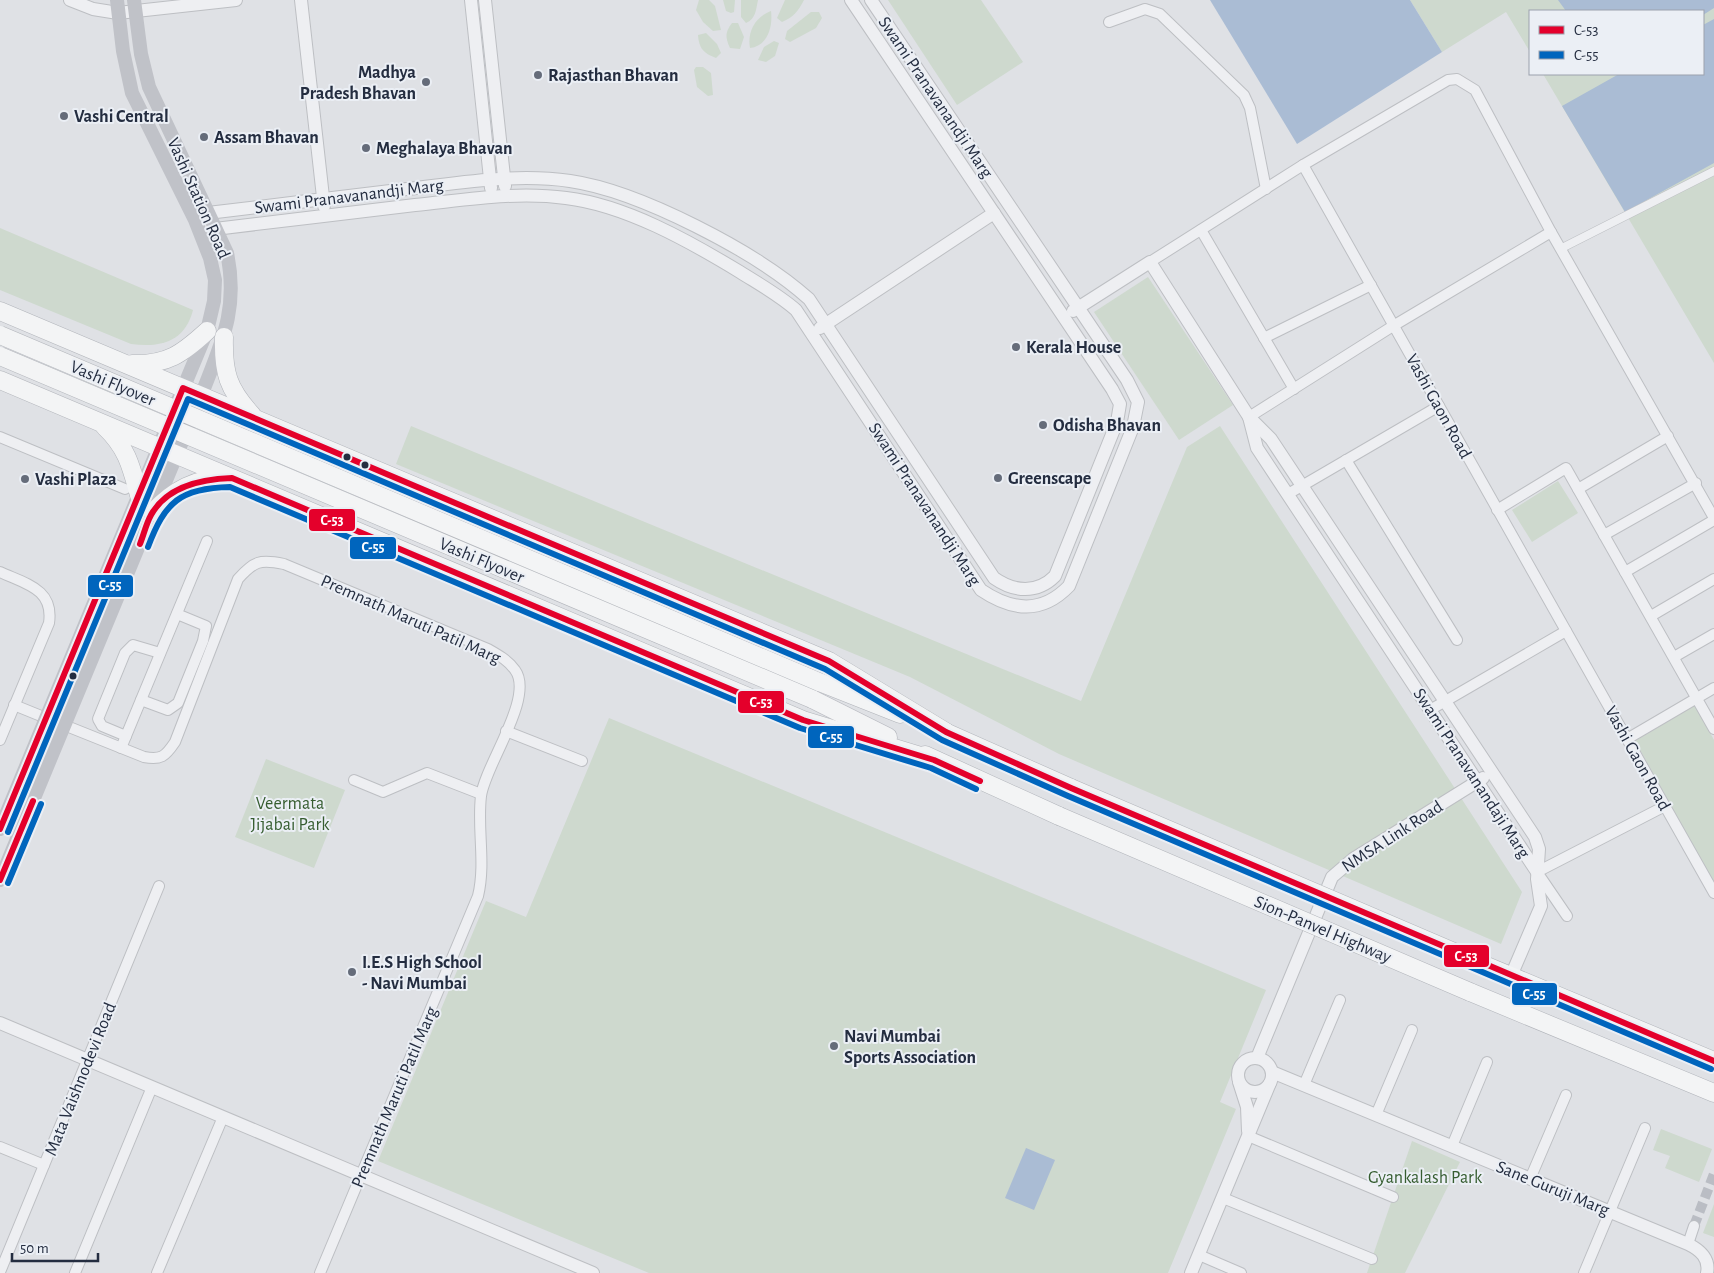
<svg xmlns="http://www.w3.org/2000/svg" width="1714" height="1273" viewBox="0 0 1714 1273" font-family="'Alegreya Sans',sans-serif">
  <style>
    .green { fill: #ced9ce }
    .water { fill: #aabcd4 }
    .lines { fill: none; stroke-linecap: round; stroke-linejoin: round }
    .minor-tunnel { stroke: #babdc4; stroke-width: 10; stroke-dasharray: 10 5; stroke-linecap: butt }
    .pedestrian-casing { stroke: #bdbfc3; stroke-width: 9 }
    .minor-casing { stroke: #bdbfc3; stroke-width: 12 }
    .tertiary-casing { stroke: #bdbfc3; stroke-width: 14 }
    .motorway-casing { stroke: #b1b4ba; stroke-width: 19 }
    .pedestrian { stroke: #eeeff2; stroke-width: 8 }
    .minor { stroke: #eeeff2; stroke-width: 10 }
    .tertiary { stroke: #eeeff2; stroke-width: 12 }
    .secondary { stroke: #c0c2c8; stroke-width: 14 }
    .motorway { stroke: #f3f4f5; stroke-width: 18 }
    .motorway-bridge-casing { stroke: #b1b4ba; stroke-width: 19; stroke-linecap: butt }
    .motorway-bridge { stroke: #f3f4f5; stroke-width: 18 }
    .bus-1-casing { stroke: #ebeff5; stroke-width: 10 }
    .bus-2-casing { stroke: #ebeff5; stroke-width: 10 }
    .bus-1 { stroke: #e4002b; stroke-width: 6 }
    .bus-2 { stroke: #0065bd; stroke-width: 6 }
    .poi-dot { fill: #656c7a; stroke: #ebeff5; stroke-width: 2 }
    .bus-dot { fill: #242d40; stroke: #ebeff5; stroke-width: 2 }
    .labels { text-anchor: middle; stroke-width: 4; stroke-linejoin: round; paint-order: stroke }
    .poi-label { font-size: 18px; font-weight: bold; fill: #242d40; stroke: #ebeff5; text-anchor: start }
    .street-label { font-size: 18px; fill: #242d40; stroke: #ebeff5 }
    .park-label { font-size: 18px; fill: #365d30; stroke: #ebeff5 }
    .line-badge { stroke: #ebeff5; stroke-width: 2 }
    .badge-label { font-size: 14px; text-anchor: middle; font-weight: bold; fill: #fff }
  </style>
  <rect width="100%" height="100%" fill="#dfe1e5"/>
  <g class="green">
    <path d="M 699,0 L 709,0 L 715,6 L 721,30 L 713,31 L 703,22 L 696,10 Z"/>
    <path d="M 723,0 L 735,0 L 734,12 L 731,13 L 726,11 Z"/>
    <path d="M 741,0 L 758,0 C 756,9 756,19 746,23 L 741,17 Z"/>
    <path d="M 785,0 L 804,0 C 798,11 794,17 782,22 L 777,18 Z"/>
    <path d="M 888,0 L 981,0 L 1023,62 L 957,105 Z"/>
    <path d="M 1410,0 L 1714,0 L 1714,363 L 1543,74 L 1703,74 L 1703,11 L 1530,11 L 1530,52 L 1506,12 L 1442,52 Z"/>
    <path d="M 771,11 C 773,26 768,46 750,48 C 747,32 755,17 771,11 Z"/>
    <path d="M 811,12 L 819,12 L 822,18 L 816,28 L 790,42 L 785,39 L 787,31 Z"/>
    <path d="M 732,23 L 738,23 L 744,37 L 740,49 L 730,48 C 725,37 725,32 732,23 Z"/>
    <path d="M 706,33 L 717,44 L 721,53 L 716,58 C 703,53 699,48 698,35 Z"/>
    <path d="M 774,41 L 779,43 L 775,56 L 766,62 L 758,60 L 764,47 Z"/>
    <path d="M 696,67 L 703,67 L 711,73 L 713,95 L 708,96 L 697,87 L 694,70 Z"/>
    <path d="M 0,228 L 193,310 C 185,342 160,348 131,344 L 0,290 Z"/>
    <path d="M 1148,277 L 1233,405 L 1179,440 L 1094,312 Z"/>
    <path d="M 411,426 L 1081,701 L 1187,447 L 1220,426 L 1522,892 L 1501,944 L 1059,754 L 910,677 L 396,464 Z"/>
    <path d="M 1558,481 L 1578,513 L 1532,542 L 1512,510 Z"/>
    <path d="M 1695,705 L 1714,740 L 1714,883 L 1635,741 Z"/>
    <path d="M 609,718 L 1266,990 L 1220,1102 L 1236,1109 L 1168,1273 L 649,1273 L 378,1161 L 486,901 L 526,917 Z"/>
    <path d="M 266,759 L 345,790 L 314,868 L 235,837 Z"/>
    <path d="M 1661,1129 L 1712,1149 L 1699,1182 L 1665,1168 L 1670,1156 L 1653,1150 Z"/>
    <path d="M 1412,1141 L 1460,1162 L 1405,1273 L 1367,1273 Z"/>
    <path d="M 1714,1204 L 1714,1237 L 1703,1233 Z"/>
  </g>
  <g class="water">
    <path d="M 1210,0 L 1410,0 L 1442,52 L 1297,144 Z"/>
    <path d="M 1558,0 L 1714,0 L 1714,8 L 1703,15 L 1703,11 L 1566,11 Z"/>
    <path d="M 1714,19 L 1714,163 L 1625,212 L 1562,106 L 1619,74 L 1703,74 L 1703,25 Z"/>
    <path d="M 1026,1148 L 1055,1160 L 1034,1210 L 1005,1198 Z"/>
  </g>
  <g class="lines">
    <path class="minor-tunnel" d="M 1694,1226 L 1714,1174"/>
    <g class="pedestrian-casing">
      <path id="pedestrian" d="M 1560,249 L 1714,171"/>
    </g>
    <g class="minor-casing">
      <g id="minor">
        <path d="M 1109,22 L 1145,9 L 1160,14 L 1244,95 L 1250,108 L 1266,189"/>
        <path d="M 1303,165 L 1448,80 L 1457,79 L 1475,90 L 1551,232 L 1714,518"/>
        <path d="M 1201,230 L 1294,389"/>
        <path d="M 1150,262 L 1303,165 L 1714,893"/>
        <path d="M 1264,338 L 1371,285"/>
        <path d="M 1249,417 L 1393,326 L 1551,232"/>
        <path d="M 0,437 L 125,489"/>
        <path d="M 1346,460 L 1457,640"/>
        <path d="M 1578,489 L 1668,436"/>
        <path d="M 1288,494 L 1439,406"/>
        <path d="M 1497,510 L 1566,468 L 1714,729"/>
        <path d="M 1604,535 L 1696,483"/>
        <path d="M 0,572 C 26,584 54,589 49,623 L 0,740"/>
        <path d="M 1625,572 L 1714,520"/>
        <path d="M 1651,616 L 1714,579"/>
        <path d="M 1674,657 L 1714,634"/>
        <path d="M 141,700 L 168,710 L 178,703 L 203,641 L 206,626 L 177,614"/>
        <path d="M 14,705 L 46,718"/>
        <path d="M 1430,710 L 1566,631"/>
        <path d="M 64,725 L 144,757 C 161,760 165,757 175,742 L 238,579 C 254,561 260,559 284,564 L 488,649 C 498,655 508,660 515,670 C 535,697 485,765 481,796 C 477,829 486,863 478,896 L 320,1273"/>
        <path d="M 506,731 L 582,761"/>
        <path d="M 126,736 L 102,726 L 98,719 L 125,653 L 133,645 L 160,653"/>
        <path d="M 1627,739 L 1714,688"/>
        <path d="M 121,748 L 207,541"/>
        <path d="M 354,780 L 383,792 L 427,773 L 481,794"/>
        <path d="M 1567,916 L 1537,872 L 1665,806"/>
        <path d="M 1304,1085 L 1340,1000"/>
        <path d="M 1376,1115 L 1412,1030"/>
        <path d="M 1248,1136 L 1393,1197"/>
        <path d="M 1452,1146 L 1487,1062"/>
        <path d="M 0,1147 L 44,1165"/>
        <path d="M 1530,1179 L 1566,1095"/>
        <path d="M 1223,1198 L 1372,1259"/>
        <path d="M 1688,1244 L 1694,1226"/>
        <path d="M 1199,1255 L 1241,1273"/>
        <path d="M 0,1272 L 159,886"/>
        <path d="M 75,1273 L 152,1087"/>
        <path d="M 157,1273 L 223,1117"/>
        <path d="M 1584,1273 L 1645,1128"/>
      </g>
    </g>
    <g class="tertiary-casing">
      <g id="tertiary">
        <path d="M 70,0 L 93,9 L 118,13 L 236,0"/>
        <path d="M 301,0 L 324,206"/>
        <path d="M 471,0 L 491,188"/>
        <path d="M 485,0 L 505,186"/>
        <path d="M 208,213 C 274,205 341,197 407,189 C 460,183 516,173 570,181 C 639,191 757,252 809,299 L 994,578 C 1014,592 1037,594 1055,576 L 1117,422 L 1120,404 L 1112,389 L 851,0"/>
        <path d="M 215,229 C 282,221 348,213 415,205 C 465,200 516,191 566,198 C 625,205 689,241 740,272 C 759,284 779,295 796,310 L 981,590 C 1012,611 1042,614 1069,586 L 1133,427 L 1138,402 L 1127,380 L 871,0"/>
        <path d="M 1073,311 L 1150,262 L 1249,417 L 1271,439 L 1535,837 L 1539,849 L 1537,879 L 1541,906 L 1511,976"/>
        <path d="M 820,328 L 994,213"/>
        <path d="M 1249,417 L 1257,448 L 1537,872"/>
        <path d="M 0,1023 L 593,1273"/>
        <path d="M 1257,1058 L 1332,877 L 1353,859 L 1483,778"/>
        <circle cx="1255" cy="1075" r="17"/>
        <path d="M 1272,1072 L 1688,1244 C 1700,1250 1710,1258 1707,1273"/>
        <path d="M 1239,1082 L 1247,1107 L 1248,1131"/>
        <path d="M 1191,1273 L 1270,1083"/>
      </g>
    </g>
    <g class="motorway-casing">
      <g id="motorway">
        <path d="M 0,311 L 829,661 L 946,732"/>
        <path d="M 224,337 C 223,373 228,389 252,415"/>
        <path d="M 132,364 C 167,365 182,354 207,331"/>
        <path d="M 0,380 L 803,720 L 934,760"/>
        <path d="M 105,427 C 127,448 131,466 139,495"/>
        <path d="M 153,512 C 174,490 195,478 227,478"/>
        <path d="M 819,682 L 900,714"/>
        <path d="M 812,699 L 888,737"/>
        <path d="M 936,728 L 1071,788"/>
        <path d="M 925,755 L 1059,816"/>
        <path d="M 1482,964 L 1714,1061"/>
        <path d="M 1470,992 L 1714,1093"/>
      </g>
    </g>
    <use href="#pedestrian" class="pedestrian"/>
    <use href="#minor" class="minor"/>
    <use href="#tertiary" class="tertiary"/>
    <g class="secondary">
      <path d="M 0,829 L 207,331 L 214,301 L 215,280 L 210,258 L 195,220 L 132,93 L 123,51 L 117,0"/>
      <path d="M 0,880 L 201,396 C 221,344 239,310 227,253 L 149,87 L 141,54 L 134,0"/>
    </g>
    <use href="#motorway" class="motorway"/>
    <g class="motorway-bridge-casing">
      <g id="motorway-bridge">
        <path d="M 0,335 L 819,682"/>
        <path d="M 0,356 L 812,699"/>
        <path d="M 1071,788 L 1482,964"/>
        <path d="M 1059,816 L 1470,992"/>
      </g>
    </g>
    <use href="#motorway-bridge" class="motorway-bridge"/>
    <g class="bus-1-casing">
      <g id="bus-1">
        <path d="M 140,544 C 144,534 146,524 151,515 C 167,486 202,479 232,478 L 803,720 L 934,760 L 980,781"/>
        <path d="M 0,829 L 183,388 L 829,661 L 946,732 L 1071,788 L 1714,1061"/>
        <path d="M 0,880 L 33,801"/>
      </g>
    </g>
    <g class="bus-2-casing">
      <g id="bus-2">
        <path d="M 148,547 C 165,502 180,488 230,487 L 800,728 L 931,768 L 976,789"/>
        <path d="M 8,832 L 188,399 L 825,669 L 942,740 L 1068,796 L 1711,1069"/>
        <path d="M 8,883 L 41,804"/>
      </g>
    </g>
    <use href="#bus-1" class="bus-1"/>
    <use href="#bus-2" class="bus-2"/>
  </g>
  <g class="poi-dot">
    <circle cx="538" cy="75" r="5"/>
    <circle cx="426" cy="82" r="5"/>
    <circle cx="64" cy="116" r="5"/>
    <circle cx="204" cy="137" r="5"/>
    <circle cx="366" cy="148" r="5"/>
    <circle cx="1016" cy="347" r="5"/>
    <circle cx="1043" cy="425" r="5"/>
    <circle cx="998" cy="478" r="5"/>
    <circle cx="25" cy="479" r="5"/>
    <circle cx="352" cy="972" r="5"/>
    <circle cx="834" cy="1046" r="5"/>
  </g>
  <g class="bus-dot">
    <circle cx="347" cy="457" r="4.5"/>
    <circle cx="365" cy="465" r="4.5"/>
    <circle cx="73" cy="676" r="4.5"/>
  </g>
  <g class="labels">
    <g class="poi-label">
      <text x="416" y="78" text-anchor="end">Madhya<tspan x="416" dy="21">Pradesh Bhavan</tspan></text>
      <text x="548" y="81">Rajasthan Bhavan</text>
      <text x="74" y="122">Vashi Central</text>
      <text x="214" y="143">Assam Bhavan</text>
      <text x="376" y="154">Meghalaya Bhavan</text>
      <text x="1026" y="353">Kerala House</text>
      <text x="1053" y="431">Odisha Bhavan</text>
      <text x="1008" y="484">Greenscape</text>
      <text x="35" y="485">Vashi Plaza</text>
      <text x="362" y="968">I.E.S High School<tspan x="362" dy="21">- Navi Mumbai</tspan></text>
      <text x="844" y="1042">Navi Mumbai<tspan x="844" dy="21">Sports Association</tspan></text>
    </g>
    <g class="street-label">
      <text transform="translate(936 97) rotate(56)" y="6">Swami Pranavanandji Marg</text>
      <text transform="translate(349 196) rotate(-7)" y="6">Swami Pranavanandji Marg</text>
      <text transform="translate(199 198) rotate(66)" y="6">Vashi Station Road</text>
      <text transform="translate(113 383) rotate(23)" y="6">Vashi Flyover</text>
      <text transform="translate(1439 406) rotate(61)" y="6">Vashi Gaon Road</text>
      <text transform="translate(925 504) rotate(57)" y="6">Swami Pranavanandji Marg</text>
      <text transform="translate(482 560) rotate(23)" y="6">Vashi Flyover</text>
      <text transform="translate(411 619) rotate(24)" y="6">Premnath Maruti Patil Marg</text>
      <text transform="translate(1638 758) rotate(61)" y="6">Vashi Gaon Road</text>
      <text transform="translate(1472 773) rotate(57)" y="6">Swami Pranavanandaji Marg</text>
      <text transform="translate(1392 836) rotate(-33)" y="6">NMSA Link Road</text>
      <text transform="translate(1323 929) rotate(23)" y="6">Sion-Panvel Highway</text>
      <text transform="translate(80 1079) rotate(-68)" y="6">Mata Vaishnodevi Road</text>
      <text transform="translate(394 1097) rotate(-67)" y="6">Premnath Maruti Patil Marg</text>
      <text transform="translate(1553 1188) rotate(22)" y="6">Sane Guruji Marg</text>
    </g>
    <g class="park-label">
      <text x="290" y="809">Veermata<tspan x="290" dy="21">Jijabai Park</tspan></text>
      <text x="1425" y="1183">Gyankalash Park</text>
    </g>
  </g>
  <g class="line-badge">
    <rect x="308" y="508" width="48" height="24" rx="5" fill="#e4002b"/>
    <rect x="349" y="536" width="48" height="24" rx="5" fill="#0065bd"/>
    <rect x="87" y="574" width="47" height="24" rx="5" fill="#0065bd"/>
    <rect x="737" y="690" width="48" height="24" rx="5" fill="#e4002b"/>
    <rect x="807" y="725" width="48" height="24" rx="5" fill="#0065bd"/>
    <rect x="1443" y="944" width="47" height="24" rx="5" fill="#e4002b"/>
    <rect x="1511" y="982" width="47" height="24" rx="5" fill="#0065bd"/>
  </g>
  <g class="badge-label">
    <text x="332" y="525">C-53</text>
    <text x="373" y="552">C-55</text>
    <text x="110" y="590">C-55</text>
    <text x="761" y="707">C-53</text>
    <text x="831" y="742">C-55</text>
    <text x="1466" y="961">C-53</text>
    <text x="1534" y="999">C-55</text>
  </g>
  <rect x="1529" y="10" width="175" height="65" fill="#ebeff5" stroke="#9ba1ad"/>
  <rect x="1539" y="26" width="25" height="8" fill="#e4002b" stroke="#9ba1ad"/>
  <text x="1574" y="35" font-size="15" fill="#242d40">C-53</text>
  <rect x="1539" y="51" width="25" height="8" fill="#0065bd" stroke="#9ba1ad"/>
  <text x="1574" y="60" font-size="15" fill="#242d40">C-55</text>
  <path d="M12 1253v8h86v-8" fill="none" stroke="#242d40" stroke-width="2.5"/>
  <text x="20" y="1253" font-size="15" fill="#242d40" stroke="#ebeff5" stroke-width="4" paint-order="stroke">50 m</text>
</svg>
